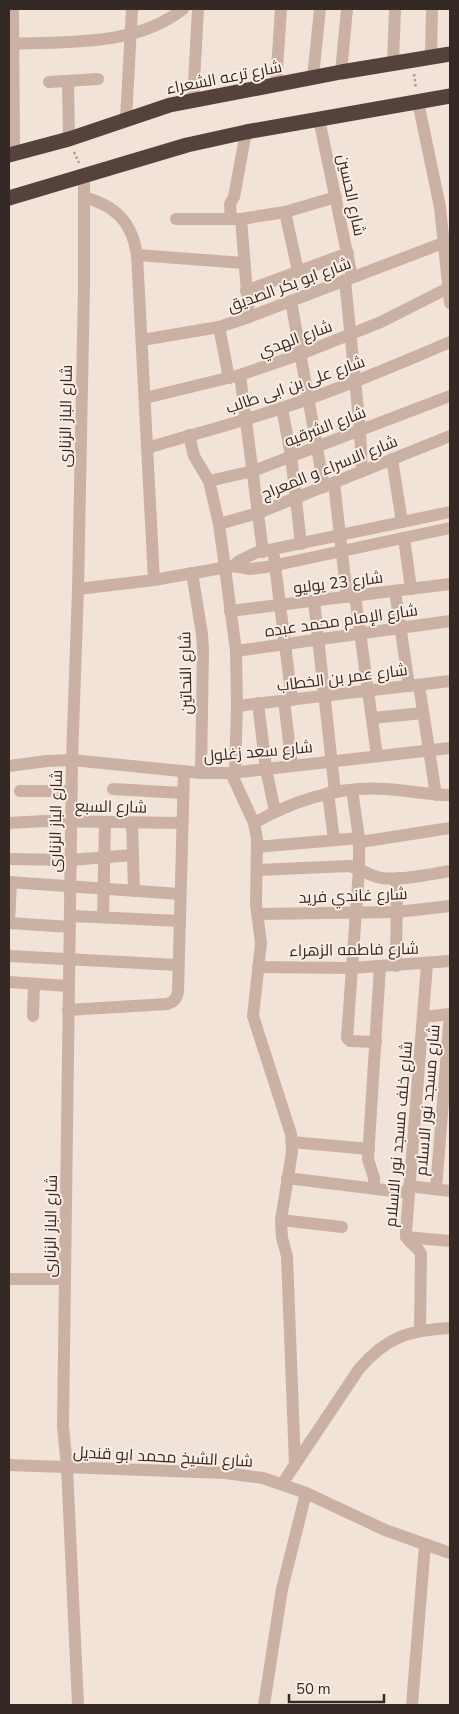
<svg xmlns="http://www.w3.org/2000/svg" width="459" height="1714" viewBox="0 0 459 1714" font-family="'Nunito Sans',Cairo,sans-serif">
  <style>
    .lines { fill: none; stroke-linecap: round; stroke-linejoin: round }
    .path { stroke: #b59b8e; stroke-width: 2.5; stroke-dasharray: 2.5 2.5; stroke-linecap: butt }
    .minor { stroke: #cab1a4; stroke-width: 12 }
    .highway { stroke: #56423d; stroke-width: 15 }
    .labels { text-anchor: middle; stroke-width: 4; stroke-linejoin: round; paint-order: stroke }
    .street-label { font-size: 16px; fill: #352926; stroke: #f9ede4 }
  </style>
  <rect width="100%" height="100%" fill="#f2e3d8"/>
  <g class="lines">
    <g class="path">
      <path d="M 414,74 L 416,88"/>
      <path d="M 74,152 L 79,163"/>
    </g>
    <g class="minor">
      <path d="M 13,9 L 14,153"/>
      <path d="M 9,44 C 67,41 135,47 183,9"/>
      <path d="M 431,57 L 432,9"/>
      <path d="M 393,63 L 395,9"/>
      <path d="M 341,72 L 347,9"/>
      <path d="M 313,77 L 320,9"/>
      <path d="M 68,81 L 69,139"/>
      <path d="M 49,82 L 98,79"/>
      <path d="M 276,84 L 281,9"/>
      <path d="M 193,101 L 198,9"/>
      <path d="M 418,102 L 440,207 L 450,303"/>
      <path d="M 126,119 L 132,9"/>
      <path d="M 319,119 L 352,277"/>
      <path d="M 84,197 C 116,206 132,222 137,255 L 154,580"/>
      <path d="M 285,212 L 298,271"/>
      <path d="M 176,219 L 241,219 L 285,212 L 336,197"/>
      <path d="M 231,219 L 230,204 L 234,197 L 246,132"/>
      <path d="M 241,219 L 249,317"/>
      <path d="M 137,255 L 244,263"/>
      <path d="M 345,280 L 360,430 L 362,471"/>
      <path d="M 246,291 L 348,253"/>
      <path d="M 291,301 L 324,487"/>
      <path d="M 219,327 L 229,378"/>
      <path d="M 142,340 L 219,327 L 249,317 L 443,243"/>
      <path d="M 240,375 L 263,552"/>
      <path d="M 145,398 L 240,375 L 301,354 L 381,322 L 450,287"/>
      <path d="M 282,408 L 291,456 L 301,544"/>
      <path d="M 189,435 L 194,456 L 209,481 L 219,524 L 225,568 L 236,651 L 237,706 L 235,772"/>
      <path d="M 147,448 C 201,432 256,418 308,399 C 357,382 403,362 450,342"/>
      <path d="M 392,459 L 402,522"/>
      <path d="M 209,481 L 253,471 L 450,396"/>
      <path d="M 334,483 L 347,597"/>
      <path d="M 219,524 L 258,513 L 450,436"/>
      <path d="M 404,538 L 411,589"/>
      <path d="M 274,557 L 292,700"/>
      <path d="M 233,566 L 239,561 L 255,553 L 450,512"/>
      <path d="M 192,573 L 202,634 L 203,650 L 201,773"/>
      <path d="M 78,589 L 154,580 L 233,566 L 250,569 L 267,567 L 450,528"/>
      <path d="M 395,591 L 409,686"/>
      <path d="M 355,596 L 377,756"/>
      <path d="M 314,601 L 335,792"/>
      <path d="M 230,611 L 450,584"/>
      <path d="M 236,651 L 450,621"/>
      <path d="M 419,685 L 436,795"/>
      <path d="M 284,701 L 292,766"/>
      <path d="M 258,703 L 266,769 L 275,811"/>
      <path d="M 237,706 L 450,681"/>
      <path d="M 372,718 L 423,713"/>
      <path d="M 9,766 L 47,761 L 72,760 L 201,773 L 231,773 L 450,748"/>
      <path d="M 231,773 L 254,823 L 257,839 L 256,904 L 261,943 L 253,1016 L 291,1134 L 292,1152 L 281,1220 L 282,1238 L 287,1256 L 295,1465"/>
      <path d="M 113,789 L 183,793"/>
      <path d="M 352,790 L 359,838 L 359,869 L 347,1038 L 350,1041 L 376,1042"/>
      <path d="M 20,791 L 72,791"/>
      <path d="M 328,793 L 334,840"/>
      <path d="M 9,823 L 44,821 L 182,823"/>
      <path d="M 132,823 L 134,891"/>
      <path d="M 254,823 C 295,800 338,786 385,789 C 407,790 428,795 450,795"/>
      <path d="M 360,842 L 450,828"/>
      <path d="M 257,847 L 359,838"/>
      <path d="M 9,859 L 70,860 L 133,855"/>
      <path d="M 257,870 L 349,866 C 361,868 370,877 382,878 C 400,881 431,874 450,871"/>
      <path d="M 9,882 L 180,894"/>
      <path d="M 257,914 L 397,912 L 450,906"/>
      <path d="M 70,916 L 180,921"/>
      <path d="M 103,917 L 105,822"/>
      <path d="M 9,923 L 70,927"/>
      <path d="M 9,923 L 11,882"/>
      <path d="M 9,956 L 178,965"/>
      <path d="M 396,966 L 397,878"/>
      <path d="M 258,967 L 351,968 L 450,961"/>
      <path d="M 9,982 L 69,986"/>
      <path d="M 68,1010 L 167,1004 C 174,1002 176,999 178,992 L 184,771"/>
      <path d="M 33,1016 L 34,984"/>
      <path d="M 424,1017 L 450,1014"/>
      <path d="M 292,1142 L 369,1149"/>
      <path d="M 287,1178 L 409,1193"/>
      <path d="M 409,1186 L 450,1191"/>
      <path d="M 374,1188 L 374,1178 L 368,1159 L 380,967"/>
      <path d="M 436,1189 L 450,1014"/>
      <path d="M 281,1220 L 342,1227"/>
      <path d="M 406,1237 L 450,1241"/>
      <path d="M 9,1279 L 65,1279"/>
      <path d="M 420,1330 L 421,1254 C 417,1245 406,1243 406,1232 L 427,964"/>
      <path d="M 9,1465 L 225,1473 L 263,1478 L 306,1493 L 385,1530 L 450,1553"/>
      <path d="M 282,1484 L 359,1369 C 386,1337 410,1330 450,1328"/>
      <path d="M 78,1705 L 67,1467 L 63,1426 L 72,760 L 78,589 L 84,286 L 84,176"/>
      <path d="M 264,1705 L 282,1589 L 306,1493"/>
      <path d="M 412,1705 L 425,1545"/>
    </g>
    <g class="highway">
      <path d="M 9,155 L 69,139 L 170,105 L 341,72 L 450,54"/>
      <path d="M 9,198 L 187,145 L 246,132 L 450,96"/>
    </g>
  </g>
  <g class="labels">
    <g class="street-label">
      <text transform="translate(224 77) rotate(-11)" y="6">شارع ترعه الشعراء</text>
      <text transform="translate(352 195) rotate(78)" y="6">شارع الحسين</text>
      <text transform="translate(289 284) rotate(-20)" y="6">شارع ابو بكر الصديق</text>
      <text transform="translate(295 338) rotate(-20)" y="6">شارع الهدي</text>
      <text transform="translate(295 384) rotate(-19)" y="6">شارع على بن ابى طالب</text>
      <text transform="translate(65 416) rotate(-89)" y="6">شارع الباز الزنارى</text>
      <text transform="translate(325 426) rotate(-21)" y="6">شارع الشرقيه</text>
      <text transform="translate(329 467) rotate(-22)" y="6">شارع الاسراء و المعراج</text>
      <text transform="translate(338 582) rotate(-7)" y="6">شارع 23 يوليو</text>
      <text transform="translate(341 620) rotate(-8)" y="6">شارع الإمام محمد عبده</text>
      <text transform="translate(185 673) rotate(-91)" y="6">شارع النحاتين</text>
      <text transform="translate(342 677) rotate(-7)" y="6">شارع عمر بن الخطاب</text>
      <text transform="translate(258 751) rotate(-5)" y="6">شارع سعد زغلول</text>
      <text transform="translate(111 806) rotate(1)" y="6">شارع السبع</text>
      <text transform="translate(55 821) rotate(-89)" y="6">شارع الباز الزنارى</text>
      <text transform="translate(353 895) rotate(-2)" y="6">شارع غاندي فريد</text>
      <text transform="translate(354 949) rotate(-1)" y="6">شارع فاطمه الزهراء</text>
      <text transform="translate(427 1100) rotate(-85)" y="6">شارع مسجد نور الاسلام</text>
      <text transform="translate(398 1134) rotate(-85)" y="6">شارع خلف مسجد نور الاسلام</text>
      <text transform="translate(50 1226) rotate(-89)" y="6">شارع الباز الزنارى</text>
      <text transform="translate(163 1456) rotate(3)" y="6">شارع الشيخ محمد ابو قنديل</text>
    </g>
  </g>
  <rect width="459" height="1714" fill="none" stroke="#352926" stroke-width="20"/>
  <path d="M289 1694v8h95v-8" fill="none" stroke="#352926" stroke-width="2.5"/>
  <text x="296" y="1694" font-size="15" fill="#352926" stroke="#f9ede4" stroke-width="4" paint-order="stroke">50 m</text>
</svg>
